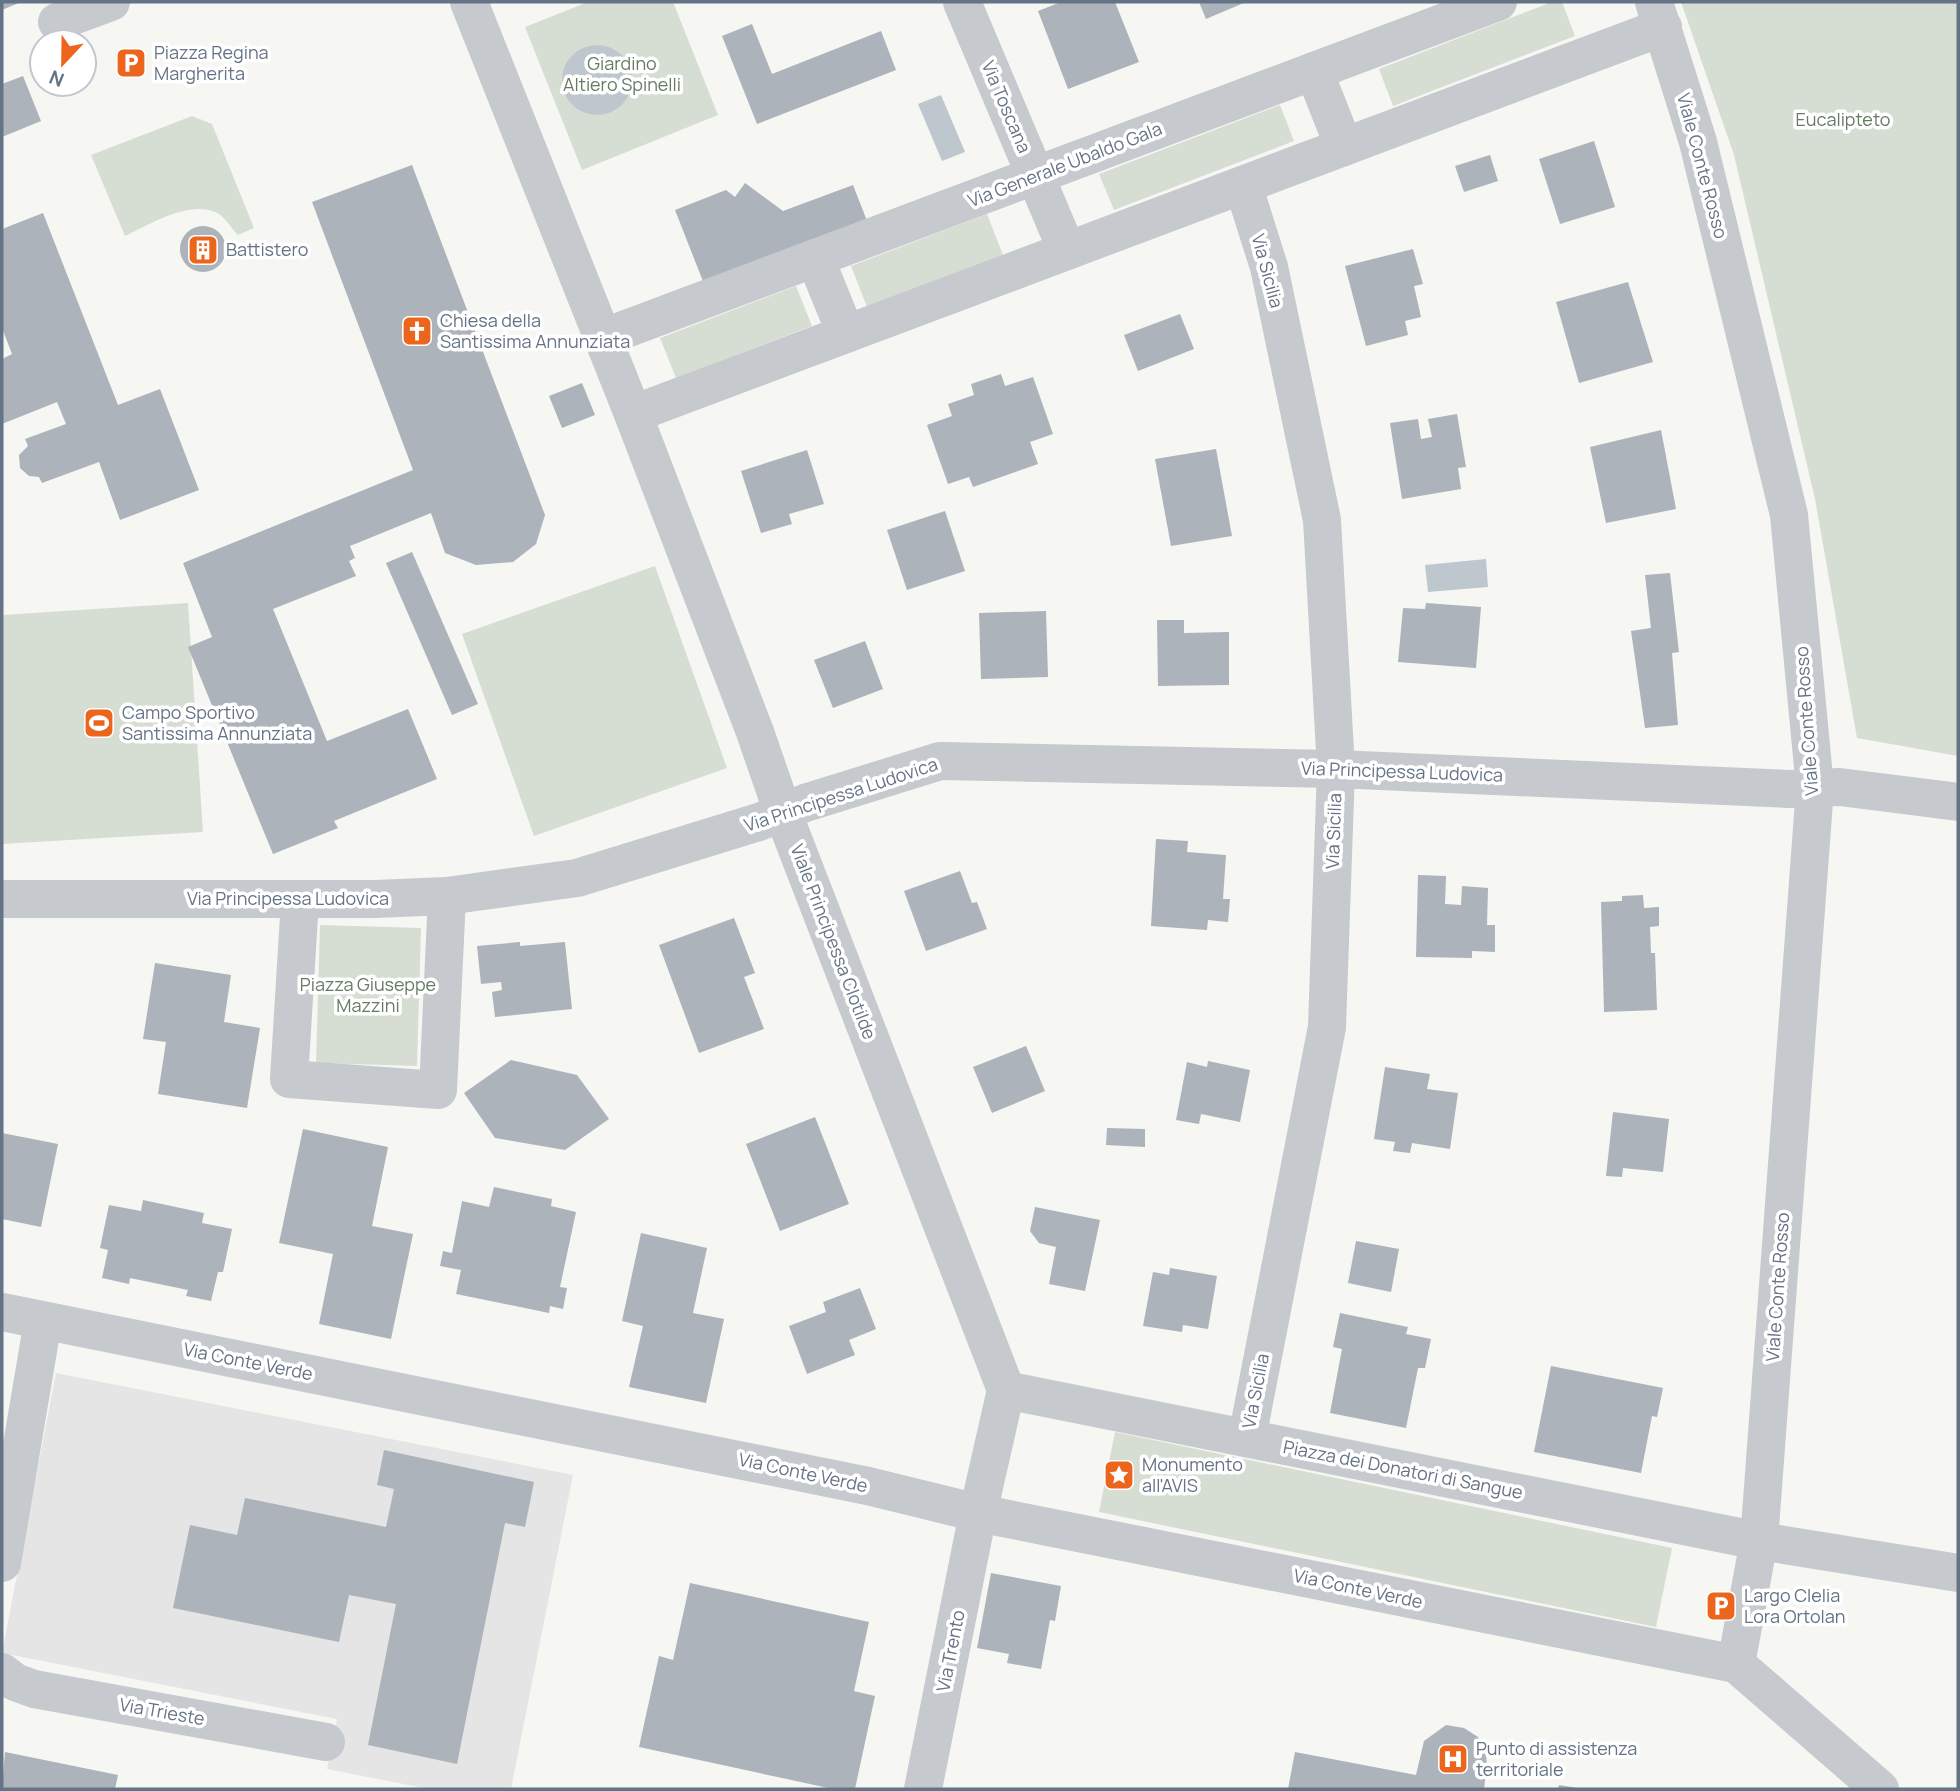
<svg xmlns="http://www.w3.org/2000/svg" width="1960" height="1791" viewBox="0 0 1960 1791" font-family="Manrope,sans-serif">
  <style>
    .built { fill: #e4e5e4 }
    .green { fill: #d6ded4 }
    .water { fill: #bdc7cd }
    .building { fill: #adb3ba }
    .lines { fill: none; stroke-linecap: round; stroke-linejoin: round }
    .minor { stroke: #c6c9cd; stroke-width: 38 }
    .labels { text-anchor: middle; stroke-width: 7; stroke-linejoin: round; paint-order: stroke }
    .poi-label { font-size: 18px; fill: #647385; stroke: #fff; text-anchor: start }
    .park-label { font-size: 18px; fill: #657c63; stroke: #fff }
    .street-label { font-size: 18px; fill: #647385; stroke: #fff }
  </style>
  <rect width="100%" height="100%" fill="#f6f6f3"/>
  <path class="built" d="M 56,1373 L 573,1475 L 511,1789 L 429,1789 L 327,1769 L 337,1719 L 2,1653 Z"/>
  <g class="green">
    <path d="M 588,2 L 673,2 L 718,115 L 582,170 L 525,27 Z"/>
    <path d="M 1552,2 L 1562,2 L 1575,36 L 1393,106 L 1379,69 Z"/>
    <path d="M 1681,2 L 1958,2 L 1958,756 L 1857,738 L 1815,499 L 1734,155 Z"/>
    <path d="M 1280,105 L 1294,141 L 1114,210 L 1099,174 Z"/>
    <path d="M 192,116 L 212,124 L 254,228 L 238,235 C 232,229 226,219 219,214 C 192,198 150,224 125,236 L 91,155 Z"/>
    <path d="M 987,214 L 1003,255 L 867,307 L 851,266 Z"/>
    <path d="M 796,286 L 812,326 L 676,378 L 660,338 Z"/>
    <path d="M 655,566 L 727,768 L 534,836 L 462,634 Z"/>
    <path d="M 188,603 L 203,832 L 2,844 L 2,615 Z"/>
    <path d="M 320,925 L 421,928 L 417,1066 L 316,1063 Z"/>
    <path d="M 1115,1432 L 1672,1548 L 1656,1627 L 1099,1512 Z"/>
  </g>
  <g class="water">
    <circle cx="597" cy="80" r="35"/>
    <path d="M 941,95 L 965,152 L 942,161 L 918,104 Z"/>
    <path d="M 1486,559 L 1488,587 L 1428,592 L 1425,565 Z"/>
  </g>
  <g class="building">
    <path d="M 2,2 L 21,2 L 2,10 Z"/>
    <path d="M 1061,2 L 1115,2 L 1139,62 L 1068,89 L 1038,11 Z"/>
    <path d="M 1199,2 L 1246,2 L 1206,19 Z"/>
    <path d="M 752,24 L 772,74 L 881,31 L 896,70 L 757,124 L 722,36 Z"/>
    <path d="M 23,76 L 41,121 L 2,137 L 2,84 Z"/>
    <path d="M 1594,141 L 1615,207 L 1560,224 L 1539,159 Z"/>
    <path d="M 1490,155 L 1498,181 L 1464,192 L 1455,166 Z"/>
    <path d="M 412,165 L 545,515 L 536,544 L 513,562 L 476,565 L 445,553 L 431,513 L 350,546 L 355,558 L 349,561 L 356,576 L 273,609 L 327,741 L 408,709 L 437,779 L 334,821 L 338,828 L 273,854 L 188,647 L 212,637 L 183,563 L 413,470 L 312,202 Z"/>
    <path d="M 745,183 L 783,211 L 853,185 L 869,226 L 706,289 L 675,210 L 726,190 L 735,197 Z"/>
    <path d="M 43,213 L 118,405 L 160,389 L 199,490 L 120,520 L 99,462 L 42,483 L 39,477 L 29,476 L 20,468 L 19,455 L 28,446 L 25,439 L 66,424 L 57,402 L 2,424 L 2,359 L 12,354 L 2,328 L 2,229 Z"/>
    <circle cx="203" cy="249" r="23"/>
    <path d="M 1413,249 L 1423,284 L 1414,286 L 1421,317 L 1405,321 L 1408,335 L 1366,346 L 1345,266 Z"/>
    <path d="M 1628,282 L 1653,362 L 1579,383 L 1556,302 Z"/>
    <path d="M 1180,314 L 1194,349 L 1138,371 L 1124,335 Z"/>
    <path d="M 1001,374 L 1005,386 L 1033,377 L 1053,434 L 1030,442 L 1038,464 L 973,487 L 969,477 L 948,484 L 927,425 L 952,416 L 948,404 L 974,395 L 971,384 Z"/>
    <path d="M 582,383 L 595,415 L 562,428 L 549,396 Z"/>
    <path d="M 1457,414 L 1466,467 L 1458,468 L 1461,489 L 1402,499 L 1390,423 L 1418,419 L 1421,439 L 1432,437 L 1428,419 Z"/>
    <path d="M 1661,430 L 1676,509 L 1606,523 L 1590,447 Z"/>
    <path d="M 1216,449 L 1232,536 L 1171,546 L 1155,459 Z"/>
    <path d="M 807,450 L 824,504 L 789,514 L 792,524 L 761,533 L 741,471 Z"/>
    <path d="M 945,511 L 965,571 L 907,590 L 887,530 Z"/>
    <path d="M 412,552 L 478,704 L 452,715 L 386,563 Z"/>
    <path d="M 1670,573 L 1679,652 L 1672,653 L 1678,725 L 1645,728 L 1631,631 L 1651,628 L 1645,575 Z"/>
    <path d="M 1426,603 L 1481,607 L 1476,668 L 1398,662 L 1403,608 L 1425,609 Z"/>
    <path d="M 1046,611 L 1048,677 L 981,679 L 979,613 Z"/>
    <path d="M 1157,620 L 1184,620 L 1184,633 L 1229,632 L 1229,685 L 1158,686 Z"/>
    <path d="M 865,641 L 883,689 L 833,708 L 814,660 Z"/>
    <path d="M 1156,839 L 1188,841 L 1187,852 L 1226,855 L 1223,899 L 1230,899 L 1228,922 L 1208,920 L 1207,930 L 1151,926 Z"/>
    <path d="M 960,871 L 972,903 L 977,902 L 987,929 L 926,951 L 904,891 Z"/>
    <path d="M 1418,875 L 1446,876 L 1445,904 L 1461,905 L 1462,886 L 1488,888 L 1487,925 L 1495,925 L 1495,952 L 1472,951 L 1472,958 L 1416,957 Z"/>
    <path d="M 1643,895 L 1644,908 L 1659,907 L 1659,926 L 1650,927 L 1651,953 L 1655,953 L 1657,1010 L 1604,1012 L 1601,902 L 1622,901 L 1622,896 Z"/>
    <path d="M 734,918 L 755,973 L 744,977 L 764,1029 L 699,1053 L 659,945 Z"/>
    <path d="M 520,942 L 520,946 L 565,942 L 572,1009 L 495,1017 L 492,992 L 502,990 L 501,982 L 481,984 L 477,946 Z"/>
    <path d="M 155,963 L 231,975 L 224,1022 L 260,1028 L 247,1108 L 158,1094 L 166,1042 L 143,1039 Z"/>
    <path d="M 1026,1046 L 1045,1091 L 992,1113 L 973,1067 Z"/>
    <path d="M 511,1060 L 577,1075 L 609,1119 L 565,1150 L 495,1138 L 464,1093 Z"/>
    <path d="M 1208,1061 L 1250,1070 L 1240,1122 L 1201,1114 L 1199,1124 L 1176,1120 L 1187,1062 L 1207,1067 Z"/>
    <path d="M 1385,1067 L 1430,1074 L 1427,1089 L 1458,1093 L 1450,1149 L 1412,1143 L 1410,1153 L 1393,1151 L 1395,1142 L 1374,1139 Z"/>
    <path d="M 1613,1112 L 1669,1119 L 1663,1172 L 1623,1168 L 1622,1177 L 1606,1176 Z"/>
    <path d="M 815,1117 L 849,1204 L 780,1231 L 746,1144 Z"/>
    <path d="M 1107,1128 L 1145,1129 L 1145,1147 L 1106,1145 Z"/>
    <path d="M 303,1129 L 388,1147 L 372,1226 L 413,1234 L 391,1339 L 319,1324 L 333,1254 L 279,1243 Z"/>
    <path d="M 2,1133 L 58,1144 L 41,1227 L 2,1219 Z"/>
    <path d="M 494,1187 L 552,1199 L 551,1206 L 576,1212 L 560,1287 L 567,1288 L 563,1309 L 550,1306 L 549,1313 L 456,1294 L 461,1270 L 440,1266 L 443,1251 L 452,1253 L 462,1201 L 489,1207 Z"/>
    <path d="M 143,1200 L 204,1213 L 202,1223 L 232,1229 L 223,1272 L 218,1272 L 211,1301 L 186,1296 L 188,1290 L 130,1278 L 129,1284 L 102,1278 L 108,1250 L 100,1248 L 109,1205 L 141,1211 Z"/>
    <path d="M 1035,1207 L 1100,1220 L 1085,1291 L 1049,1284 L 1056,1247 L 1039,1243 L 1030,1231 Z"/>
    <path d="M 641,1233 L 707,1248 L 693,1313 L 724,1319 L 706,1403 L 629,1387 L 643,1326 L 622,1321 Z"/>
    <path d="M 1356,1241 L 1399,1249 L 1391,1292 L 1348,1283 Z"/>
    <path d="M 1170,1268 L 1217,1276 L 1208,1329 L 1183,1325 L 1182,1332 L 1143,1326 L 1153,1272 L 1169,1275 Z"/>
    <path d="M 860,1288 L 876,1329 L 849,1340 L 855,1355 L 807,1374 L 789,1326 L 826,1312 L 823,1302 Z"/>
    <path d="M 1340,1313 L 1408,1327 L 1406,1334 L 1431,1339 L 1425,1368 L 1418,1368 L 1406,1428 L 1330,1413 L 1342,1349 L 1333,1347 Z"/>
    <path d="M 1551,1366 L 1663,1388 L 1657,1417 L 1652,1416 L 1641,1473 L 1534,1452 Z"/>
    <path d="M 384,1450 L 534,1482 L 525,1527 L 505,1523 L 457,1764 L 368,1745 L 396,1604 L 349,1595 L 339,1642 L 173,1608 L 190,1525 L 237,1535 L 245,1498 L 386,1527 L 394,1489 L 377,1485 Z"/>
    <path d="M 991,1573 L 1061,1586 L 1055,1621 L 1050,1620 L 1041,1669 L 1007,1663 L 1009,1654 L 977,1648 Z"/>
    <path d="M 690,1583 L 869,1622 L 854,1691 L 875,1696 L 855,1789 L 833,1789 L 639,1747 L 659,1656 L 673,1660 Z"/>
    <path d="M 1446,1725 L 1464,1728 L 1478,1737 L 1485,1749 L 1487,1764 L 1484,1789 L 1288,1789 L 1295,1752 L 1416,1775 L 1424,1741 Z"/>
    <path d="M 5,1752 L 118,1775 L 115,1789 L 2,1789 Z"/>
    <path d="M 1559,1785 L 1578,1788 L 1578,1789 L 1558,1789 Z"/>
  </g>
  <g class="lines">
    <g class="minor">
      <path d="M 469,2 L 633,414 L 755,732 L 783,813 L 1006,1390"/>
      <path d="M 962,2 L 1067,251"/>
      <path d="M 57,22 L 111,2"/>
      <path d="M 1314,71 L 1344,147"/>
      <path d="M 1243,185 L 1269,267 L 1322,520 L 1336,769 L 1327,1027 L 1247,1438"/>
      <path d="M 815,258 L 846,334"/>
      <path d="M 602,338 L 1498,2"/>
      <path d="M 633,414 L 1663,27"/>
      <path d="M 2,899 L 375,899 L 447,896 L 577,878 L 759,822 L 805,803 L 940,761 L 1336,769 L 1789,789 L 1840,787 L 1958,802"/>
      <path d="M 300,900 L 289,1079 L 438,1090 L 447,896"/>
      <path d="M 2,1312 L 868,1486 L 978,1513 L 1736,1664 L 1759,1541 L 1815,788 L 1789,515 L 1698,142 L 1654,2"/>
      <path d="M 1006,1390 L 1759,1541 L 1958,1573"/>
      <path d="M 2,1563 L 43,1321"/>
      <path d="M 1736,1664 L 1880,1789"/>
      <path d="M 2,1672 L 15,1682 L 34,1689 L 326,1742"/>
      <path d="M 923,1789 L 978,1513 L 1006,1390"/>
    </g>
  </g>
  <defs>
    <g id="parking-square" transform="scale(1.575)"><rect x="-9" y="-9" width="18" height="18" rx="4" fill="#ec651d" stroke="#fff"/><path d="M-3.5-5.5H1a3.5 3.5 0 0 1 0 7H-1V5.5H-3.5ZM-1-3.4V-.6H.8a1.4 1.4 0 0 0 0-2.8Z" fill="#fff"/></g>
    <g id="building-square" transform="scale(1.575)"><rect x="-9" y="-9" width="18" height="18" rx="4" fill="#ec651d" stroke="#fff"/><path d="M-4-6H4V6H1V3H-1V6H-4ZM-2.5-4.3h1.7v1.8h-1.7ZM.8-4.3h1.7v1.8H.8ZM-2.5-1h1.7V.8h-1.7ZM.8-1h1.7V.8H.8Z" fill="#fff"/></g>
    <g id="church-square" transform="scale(1.575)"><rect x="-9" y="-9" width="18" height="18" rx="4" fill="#ec651d" stroke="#fff"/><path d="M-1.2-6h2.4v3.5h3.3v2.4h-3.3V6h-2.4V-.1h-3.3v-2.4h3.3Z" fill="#fff"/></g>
    <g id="stadium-square" transform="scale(1.575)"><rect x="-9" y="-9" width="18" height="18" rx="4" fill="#ec651d" stroke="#fff"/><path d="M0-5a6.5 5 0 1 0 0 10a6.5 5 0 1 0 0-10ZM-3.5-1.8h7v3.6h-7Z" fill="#fff"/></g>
    <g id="sight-square" transform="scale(1.575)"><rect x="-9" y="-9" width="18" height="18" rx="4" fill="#ec651d" stroke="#fff"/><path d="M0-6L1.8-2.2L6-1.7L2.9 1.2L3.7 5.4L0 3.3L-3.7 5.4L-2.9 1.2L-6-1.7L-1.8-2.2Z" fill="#fff"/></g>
    <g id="hospital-square" transform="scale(1.575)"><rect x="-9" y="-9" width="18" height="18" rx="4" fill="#ec651d" stroke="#fff"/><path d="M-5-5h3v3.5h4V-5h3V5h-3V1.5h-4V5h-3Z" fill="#fff"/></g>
  </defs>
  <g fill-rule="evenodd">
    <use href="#parking-square" x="131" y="63"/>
    <use href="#building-square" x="203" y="250"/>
    <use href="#church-square" x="417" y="331"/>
    <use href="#stadium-square" x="99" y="723"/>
    <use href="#sight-square" x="1119" y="1475"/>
    <use href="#parking-square" x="1721" y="1606"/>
    <use href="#hospital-square" x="1453" y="1759"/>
  </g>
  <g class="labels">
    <g class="poi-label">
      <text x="154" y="59">Piazza Regina<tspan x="154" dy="21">Margherita</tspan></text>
      <text x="226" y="256">Battistero</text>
      <text x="440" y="327">Chiesa della<tspan x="440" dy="21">Santissima Annunziata</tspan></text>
      <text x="122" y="719">Campo Sportivo<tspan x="122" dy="21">Santissima Annunziata</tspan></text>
      <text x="1142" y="1471">Monumento<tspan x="1142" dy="21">all'AVIS</tspan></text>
      <text x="1744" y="1602">Largo Clelia<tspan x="1744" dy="21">Lora Ortolan</tspan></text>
      <text x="1476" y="1755">Punto di assistenza<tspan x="1476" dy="21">territoriale</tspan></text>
    </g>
    <g class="park-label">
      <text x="622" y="70">Giardino<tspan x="622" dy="21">Altiero Spinelli</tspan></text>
      <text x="1843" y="126">Eucalipteto</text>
      <text x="368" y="991">Piazza Giuseppe<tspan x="368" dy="21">Mazzini</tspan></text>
    </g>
    <g class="street-label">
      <text transform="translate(1006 107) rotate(67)" y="6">Via Toscana</text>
      <text transform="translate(1065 165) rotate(-21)" y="6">Via Generale Ubaldo Gala</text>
      <text transform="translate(1702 166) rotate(75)" y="6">Viale Conte Rosso</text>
      <text transform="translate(1267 271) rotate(75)" y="6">Via Sicilia</text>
      <text transform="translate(1807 721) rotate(-94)" y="6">Viale Conte Rosso</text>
      <text transform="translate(1402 772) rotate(2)" y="6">Via Principessa Ludovica</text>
      <text transform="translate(841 795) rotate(-18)" y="6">Via Principessa Ludovica</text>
      <text transform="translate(1334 831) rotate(-88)" y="6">Via Sicilia</text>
      <text x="288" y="905">Via Principessa Ludovica</text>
      <text transform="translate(833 942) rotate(69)" y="6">Viale Principessa Clotilde</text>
      <text transform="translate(1778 1287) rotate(-86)" y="6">Viale Conte Rosso</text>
      <text transform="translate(248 1362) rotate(11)" y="6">Via Conte Verde</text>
      <text transform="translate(1256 1391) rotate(-79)" y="6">Via Sicilia</text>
      <text transform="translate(1403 1470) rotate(11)" y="6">Piazza dei Donatori di Sangue</text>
      <text transform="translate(803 1473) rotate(12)" y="6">Via Conte Verde</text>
      <text transform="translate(1358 1589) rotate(12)" y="6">Via Conte Verde</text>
      <text transform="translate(951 1651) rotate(-79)" y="6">Via Trento</text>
      <text transform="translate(162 1712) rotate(10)" y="6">Via Trieste</text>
    </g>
  </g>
  <rect width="1960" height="1791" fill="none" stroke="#647385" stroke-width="7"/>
  <g transform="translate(63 63) rotate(202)"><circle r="33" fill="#ffffff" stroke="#c1c7ce" stroke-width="2"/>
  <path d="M0-5L12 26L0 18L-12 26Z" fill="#ec651d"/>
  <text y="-10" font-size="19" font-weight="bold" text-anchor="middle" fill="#647385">N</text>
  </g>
</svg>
